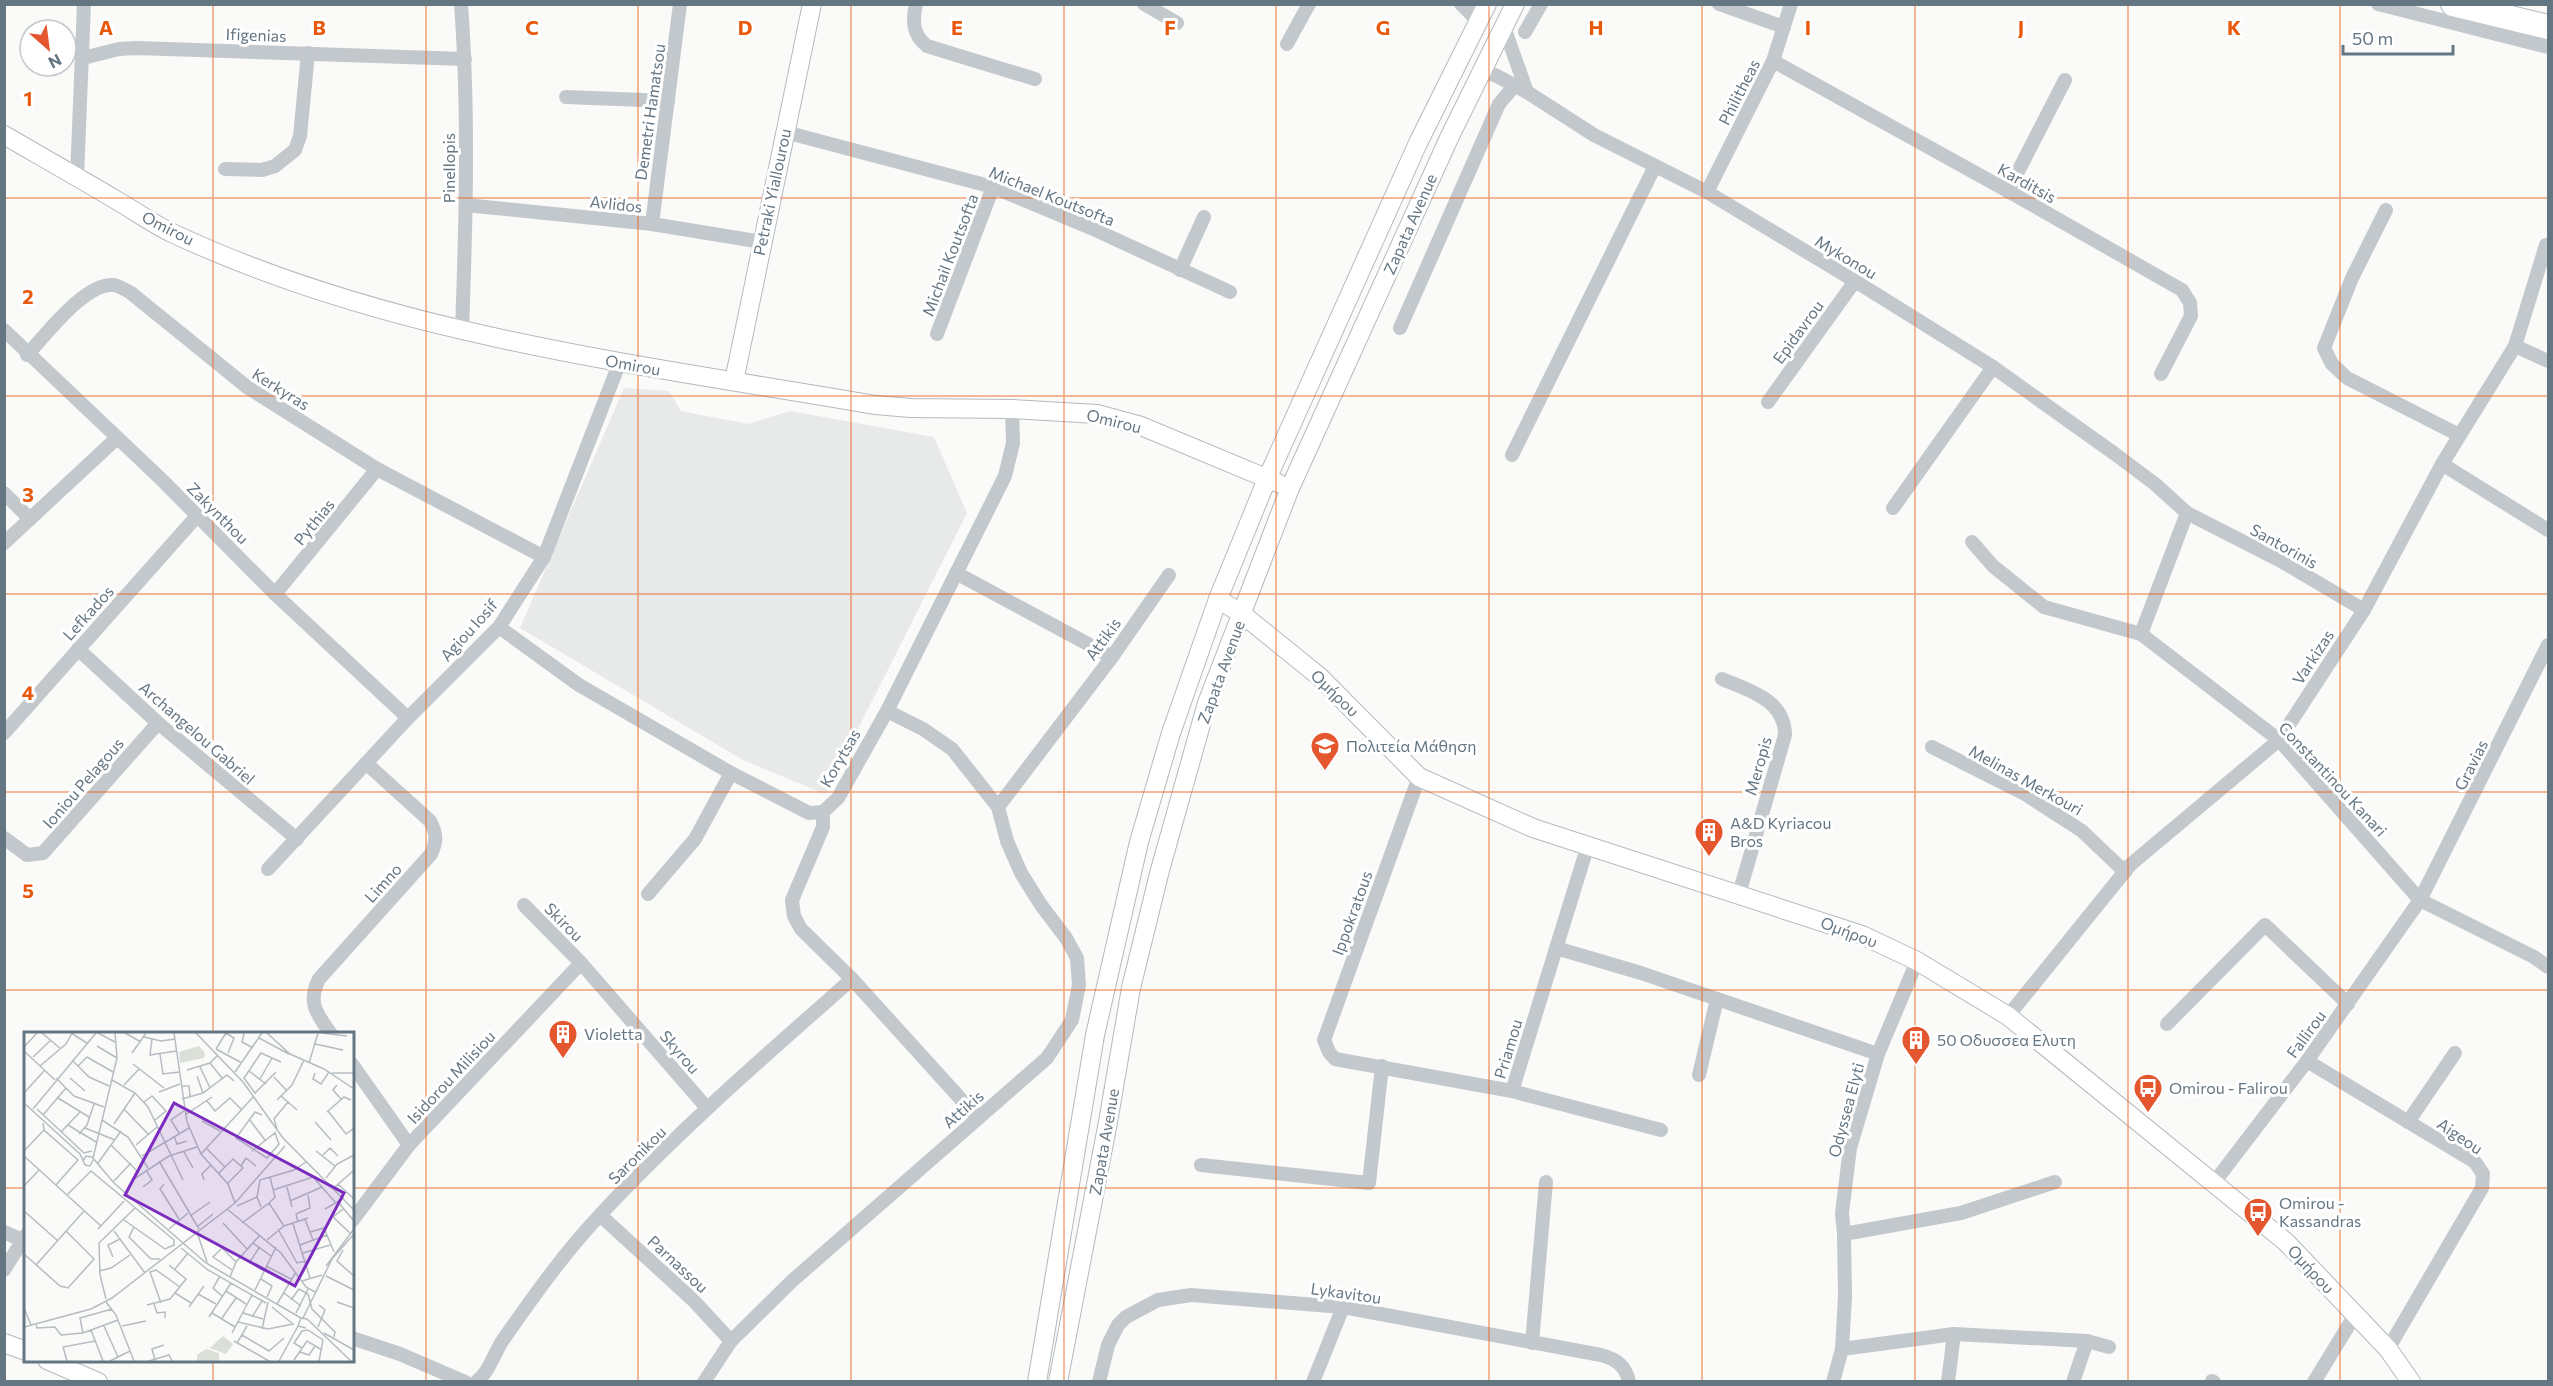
<svg xmlns="http://www.w3.org/2000/svg" width="2553" height="1386" viewBox="0 0 2553 1386" font-family="Commissioner,sans-serif">
  <style>
    .built { fill: #e8e9e9 }
    .lines { fill: none; stroke-linecap: round; stroke-linejoin: round }
    .secondary-casing { stroke: #b3babf; stroke-width: 20 }
    .highway-casing { stroke: #b4b9bd; stroke-width: 26 }
    .street { stroke: #c3c8cc; stroke-width: 14 }
    .secondary { stroke: #fff; stroke-width: 18 }
    .highway { stroke: #fff; stroke-width: 24 }
    .grid { fill: none; stroke: #e8590c; stroke-width: 1.5; stroke-opacity: 0.55 }
    .labels { text-anchor: middle; stroke-width: 6; stroke-linejoin: round; paint-order: stroke }
    .street-label { font-size: 16px; fill: #657683; stroke: #fff }
    .poi-label { font-size: 16px; fill: #657683; stroke: #fff; text-anchor: start }
    .inset-road { fill: none; stroke: #b5bdc2; stroke-width: 1.5 }
    .view { fill: #7b2cbf; fill-opacity: 0.15; stroke: #7b2cbf; stroke-width: 3 }
    .inset-edge { fill: none; stroke: #657683; stroke-width: 3 }
    .grid-label { font-size: 20px; text-anchor: middle; font-weight: bold; fill: #e8590c; stroke: #fff; stroke-width: 6; stroke-linejoin: round; paint-order: stroke }
  </style>
  <rect width="100%" height="100%" fill="#fafaf8"/>
  <path class="built" d="M 624,388 L 669,391 L 681,411 L 748,424 L 790,411 L 934,437 L 967,513 L 825,794 L 743,760 L 520,628 Z"/>
  <g class="lines">
    <g class="secondary-casing">
      <g id="secondary">
        <path d="M 4,135 C 42,157 79,178 116,200 C 135,211 153,224 172,233 C 392,336 638,364 875,405 L 911,408 L 1012,409 L 1097,414 L 1141,426 L 1278,483"/>
        <path d="M 734,381 L 812,4"/>
        <path d="M 1218,599 L 1242,614 L 1320,677 L 1419,777 L 1533,828 L 1862,935 L 1917,961 L 2008,1016 L 2286,1242 L 2388,1349 L 2411,1382"/>
        <path d="M 4,1343 L 26,1351"/>
        <path d="M 47,1360 L 98,1382"/>
        <path d="M 1037,1382 L 1095,1035 L 1139,842 L 1171,733 L 1218,599 L 1267,479 L 1418,143 L 1487,4"/>
        <path d="M 1058,1382 L 1108,1122 L 1131,988 L 1160,870 L 1207,703 L 1290,488 L 1450,136 L 1515,4"/>
      </g>
    </g>
    <g class="highway-casing">
      <path id="highway" d="M 2453,4 L 2548,27"/>
    </g>
    <g class="street">
      <path d="M 461,4 C 469,113 466,222 462,330"/>
      <path d="M 916,4 C 912,22 913,35 927,46 L 1035,79"/>
      <path d="M 1144,4 L 1177,23"/>
      <path d="M 1461,4 L 1479,22"/>
      <path d="M 1719,4 L 1784,27"/>
      <path d="M 2378,4 L 2548,47"/>
      <path d="M 1504,27 L 1527,92"/>
      <path d="M 1525,32 L 1541,4"/>
      <path d="M 1287,44 L 1309,4"/>
      <path d="M 83,58 L 119,49 L 136,48 L 465,59"/>
      <path d="M 1773,61 L 2008,191 L 2182,290 L 2190,303 L 2191,316 L 2161,374"/>
      <path d="M 1483,72 L 1495,75 L 1527,92 L 1594,135 L 1707,192 L 1855,281 L 1993,367 L 2115,454 L 2155,484 L 2187,513 L 2281,561 L 2364,610"/>
      <path d="M 566,97 L 668,101"/>
      <path d="M 785,132 L 993,187 L 1091,228 L 1230,292"/>
      <path d="M 225,169 L 262,170 L 275,166 L 295,150 L 300,136 L 308,53"/>
      <path d="M 77,177 L 84,4"/>
      <path d="M 2008,191 L 2065,80"/>
      <path d="M 1707,192 L 1773,61 L 1791,4"/>
      <path d="M 466,205 L 652,224 L 762,242"/>
      <path d="M 2386,210 L 2352,278 L 2324,348 L 2332,364 L 2347,378 L 2459,435"/>
      <path d="M 652,224 L 680,4"/>
      <path d="M 1180,270 L 1204,217"/>
      <path d="M 1400,328 L 1499,104 L 1515,85"/>
      <path d="M 4,330 L 162,480 L 275,594 L 408,718"/>
      <path d="M 937,334 L 993,187"/>
      <path d="M 2515,346 L 2548,361"/>
      <path d="M 27,355 C 46,335 85,282 114,285 C 119,286 126,290 131,293 L 247,387 L 377,469 L 544,557"/>
      <path d="M 1768,402 L 1855,281"/>
      <path d="M 1512,455 L 1655,166"/>
      <path d="M 2442,464 L 2548,530"/>
      <path d="M 4,493 L 30,519"/>
      <path d="M 1893,508 L 1993,367"/>
      <path d="M 1972,542 L 1993,566 L 2044,607 L 2141,634 L 2279,740 L 2420,900 L 2534,957 L 2548,967"/>
      <path d="M 4,543 L 117,438"/>
      <path d="M 956,573 L 1112,657"/>
      <path d="M 275,594 L 377,469"/>
      <path d="M 499,627 L 579,685 L 731,773 L 809,813 L 823,812 L 838,798 L 887,711 L 1005,476 L 1013,443 L 1012,409"/>
      <path d="M 2141,634 L 2187,513"/>
      <path d="M 78,649 L 158,723 L 297,839"/>
      <path d="M 1722,679 C 1749,690 1785,700 1785,735 L 1739,894"/>
      <path d="M 4,733 L 197,516"/>
      <path d="M 1932,747 L 2025,794 L 2082,831 L 2125,872"/>
      <path d="M 1419,777 L 1324,1040 L 1329,1052 L 1335,1059 L 1512,1091 L 1588,845"/>
      <path d="M 998,807 L 1112,657 L 1169,575"/>
      <path d="M 823,812 L 823,827 L 792,900 L 794,916 L 801,929 L 852,979 L 978,1118"/>
      <path d="M 4,838 L 27,855 L 43,853 L 158,723"/>
      <path d="M 268,869 L 408,718 L 499,627 L 544,557 L 619,364"/>
      <path d="M 648,894 L 695,839 L 731,773"/>
      <path d="M 524,905 L 581,963 L 707,1108"/>
      <path d="M 1556,948 L 1641,973 L 1878,1054"/>
      <path d="M 2008,1016 L 2130,865 L 2279,740 L 2364,610 L 2442,464 L 2515,346 L 2546,245"/>
      <path d="M 2167,1024 L 2265,925 L 2348,1004"/>
      <path d="M 331,1034 C 317,1014 307,1003 319,979 L 431,854 C 437,841 437,834 430,821 L 366,763"/>
      <path d="M 2307,1061 L 2475,1162 L 2483,1174 L 2482,1188 L 2388,1349"/>
      <path d="M 352,1064 L 409,1145"/>
      <path d="M 1699,1075 L 1717,999"/>
      <path d="M 1512,1091 L 1661,1130"/>
      <path d="M 2408,1122 L 2455,1053"/>
      <path d="M 1201,1165 L 1369,1183 L 1382,1066"/>
      <path d="M 2213,1184 L 2307,1061 L 2420,900 L 2548,645"/>
      <path d="M 600,1215 L 693,1300 L 731,1341"/>
      <path d="M 352,1221 L 409,1145 L 581,963"/>
      <path d="M 4,1232 L 22,1240"/>
      <path d="M 1844,1234 L 1961,1213 L 2055,1182"/>
      <path d="M 4,1270 L 26,1235"/>
      <path d="M 352,1338 L 400,1354 L 465,1382"/>
      <path d="M 1532,1343 L 1546,1182"/>
      <path d="M 1842,1349 L 1954,1334 L 2087,1341 L 2109,1347"/>
      <path d="M 2212,1381 L 2214,1382"/>
      <path d="M 476,1382 C 489,1373 494,1353 503,1340 C 533,1297 564,1253 600,1215 C 679,1130 766,1055 852,979"/>
      <path d="M 704,1382 L 731,1341 L 792,1281 L 1047,1058 L 1072,1020 L 1079,985 L 1077,958 L 1066,938 L 1041,905 L 1021,873 L 1007,841 L 998,807 L 952,749 L 923,729 L 887,711"/>
      <path d="M 1099,1382 L 1108,1345 L 1118,1325 L 1126,1317 L 1158,1300 L 1191,1295 L 1343,1307 L 1601,1355 C 1616,1359 1626,1366 1629,1382"/>
      <path d="M 1313,1382 L 1343,1307"/>
      <path d="M 1833,1382 L 1842,1349 L 1845,1296 L 1844,1234 L 1842,1213 L 1850,1148 L 1878,1054 L 1917,961"/>
      <path d="M 1948,1382 L 1954,1334"/>
      <path d="M 2073,1382 L 2087,1341"/>
      <path d="M 2314,1382 L 2355,1315"/>
    </g>
    <use href="#secondary" class="secondary"/>
    <use href="#highway" class="highway"/>
  </g>
  <path class="grid" d="M 213,4 L 213,1034M 426,4 L 426,1382M 638,4 L 638,1382M 851,4 L 851,1382M 1064,4 L 1064,1382M 1276,4 L 1276,1382M 1489,4 L 1489,1382M 1702,4 L 1702,1382M 1915,4 L 1915,1382M 2128,4 L 2128,1382M 2340,4 L 2340,1382M 4,198 L 2548,198M 4,396 L 2548,396M 4,594 L 2548,594M 4,792 L 2548,792M 4,990 L 2548,990M 4,1188 L 26,1188M 352,1188 L 2548,1188M 213,1360 L 213,1382"/>
  <defs>
    <g id="school-pin" transform="scale(1.5)"><path d="M0 17L-7.5 6A9.5 9.5 0 1 1 7.5 6Z" fill="#e4572e" stroke="#fff"/><path d="M0-5L7-2L0 1L-7-2ZM-4 1L0 2.5L4 1V4Q0 6-4 4Z" fill="#fff"/></g>
    <g id="building-pin" transform="scale(1.5)"><path d="M0 17L-7.5 6A9.5 9.5 0 1 1 7.5 6Z" fill="#e4572e" stroke="#fff"/><path d="M-4-6H4V6H1V3H-1V6H-4ZM-2.5-4.3h1.7v1.8h-1.7ZM.8-4.3h1.7v1.8H.8ZM-2.5-1h1.7V.8h-1.7ZM.8-1h1.7V.8H.8Z" fill="#fff"/></g>
    <g id="bus-pin" transform="scale(1.5)"><path d="M0 17L-7.5 6A9.5 9.5 0 1 1 7.5 6Z" fill="#e4572e" stroke="#fff"/><path d="M-5-6H5V4H4V6H2V4H-2V6H-4V4H-5ZM-3.5-4V0h7V-4ZM-3.5 1.2v1.5H-2V1.2ZM2 1.2v1.5H3.5V1.2Z" fill="#fff"/></g>
  </defs>
  <g fill-rule="evenodd">
    <use href="#school-pin" x="1325" y="746"/>
    <use href="#building-pin" x="1709" y="832"/>
    <use href="#building-pin" x="563" y="1034"/>
    <use href="#building-pin" x="1916" y="1040"/>
    <use href="#bus-pin" x="2148" y="1088"/>
    <use href="#bus-pin" x="2258" y="1212"/>
  </g>
  <g class="labels">
    <g class="street-label">
      <text transform="translate(256 35) rotate(2)" y="6">Ifigenias</text>
      <text transform="translate(1739 92) rotate(-63)" y="6">Philitheas</text>
      <text transform="translate(650 112) rotate(-82)" y="6">Demetri Hamatsou</text>
      <text transform="translate(449 168) rotate(-90)" y="6">Pinellopis</text>
      <text transform="translate(2027 183) rotate(29)" y="6">Karditsis</text>
      <text transform="translate(772 192) rotate(-78)" y="6">Petraki Yiallourou</text>
      <text transform="translate(1052 196) rotate(22)" y="6">Michael Koutsofta</text>
      <text transform="translate(616 204) rotate(6)" y="6">Avlidos</text>
      <text transform="translate(1410 224) rotate(-66)" y="6">Zapata Avenue</text>
      <text transform="translate(168 228) rotate(27)" y="6">Omirou</text>
      <text transform="translate(950 255) rotate(-69)" y="6">Michail Koutsofta</text>
      <text transform="translate(1846 257) rotate(31)" y="6">Mykonou</text>
      <text transform="translate(1798 332) rotate(-54)" y="6">Epidavrou</text>
      <text transform="translate(633 365) rotate(10)" y="6">Omirou</text>
      <text transform="translate(281 389) rotate(32)" y="6">Kerkyras</text>
      <text transform="translate(1114 421) rotate(14)" y="6">Omirou</text>
      <text transform="translate(218 513) rotate(45)" y="6">Zakynthou</text>
      <text transform="translate(314 522) rotate(-51)" y="6">Pythias</text>
      <text transform="translate(2284 546) rotate(29)" y="6">Santorinis</text>
      <text transform="translate(88 613) rotate(-48)" y="6">Lefkados</text>
      <text transform="translate(469 630) rotate(-48)" y="6">Agiou Iosif</text>
      <text transform="translate(1103 639) rotate(-54)" y="6">Attikis</text>
      <text transform="translate(2313 657) rotate(-57)" y="6">Varkizas</text>
      <text transform="translate(1221 672) rotate(-70)" y="6">Zapata Avenue</text>
      <text transform="translate(1335 693) rotate(44)" y="6">Ομήρου</text>
      <text transform="translate(197 733) rotate(41)" y="6">Archangelou Gabriel</text>
      <text transform="translate(840 758) rotate(-60)" y="6">Korytsas</text>
      <text transform="translate(2471 765) rotate(-63)" y="6">Gravias</text>
      <text transform="translate(1758 766) rotate(-74)" y="6">Meropis</text>
      <text transform="translate(2333 779) rotate(47)" y="6">Constantinou Kanari</text>
      <text transform="translate(2026 780) rotate(29)" y="6">Melinas Merkouri</text>
      <text transform="translate(83 783) rotate(-49)" y="6">Ioniou Pelagous</text>
      <text transform="translate(383 883) rotate(-48)" y="6">Limno</text>
      <text transform="translate(1352 913) rotate(-70)" y="6">Ippokratous</text>
      <text transform="translate(564 922) rotate(45)" y="6">Skirou</text>
      <text transform="translate(1849 932) rotate(21)" y="6">Ομήρου</text>
      <text transform="translate(2306 1034) rotate(-54)" y="6">Fallirou</text>
      <text transform="translate(1508 1049) rotate(-73)" y="6">Priamou</text>
      <text transform="translate(680 1052) rotate(49)" y="6">Skyrou</text>
      <text transform="translate(451 1077) rotate(-47)" y="6">Isidorou Milisiou</text>
      <text transform="translate(963 1109) rotate(-41)" y="6">Attikis</text>
      <text transform="translate(1846 1110) rotate(-75)" y="6">Odyssea Elyti</text>
      <text transform="translate(2460 1136) rotate(34)" y="6">Aigeou</text>
      <text transform="translate(1104 1142) rotate(-80)" y="6">Zapata Avenue</text>
      <text transform="translate(637 1155) rotate(-45)" y="6">Saronikou</text>
      <text transform="translate(678 1264) rotate(43)" y="6">Parnassou</text>
      <text transform="translate(2311 1269) rotate(47)" y="6">Ομήρου</text>
      <text transform="translate(1346 1293) rotate(8)" y="6">Lykavitou</text>
    </g>
    <g class="poi-label">
      <text x="1346" y="752">Πολιτεία Μάθηση</text>
      <text x="1730" y="829">A&amp;D Kyriacou<tspan x="1730" dy="18">Bros</tspan></text>
      <text x="584" y="1040">Violetta</text>
      <text x="1937" y="1046">50 Οδυσσεα Ελυτη</text>
      <text x="2169" y="1094">Omirou - Falirou</text>
      <text x="2279" y="1209">Omirou -<tspan x="2279" dy="18">Kassandras</tspan></text>
    </g>
  </g>
  <g transform="translate(24 1032)">
    <rect width="330" height="330" fill="#fafaf8"/>
    <path d="M 175,14 L 181,21 L 180,26 L 156,31 L 155,20 ZM 199,304 L 209,312 L 202,322 L 186,316 ZM 182,317 L 195,321 L 195,329 L 173,329 L 173,323 Z" fill="#dadfd7"/>
    <path class="inset-road" d="M 18,1 L 37,17M 47,1 L 63,11M 74,1 L 91,10M 101,1 L 117,10M 150,1 L 163,90 L 177,122 L 204,152 L 211,171M 172,1 L 219,50 L 259,106 L 330,178M 202,1 L 210,6 L 204,21M 220,1 L 218,10 L 229,16M 243,1 L 266,22 L 300,37 L 330,57M 298,1 L 323,4M 120,5 L 137,9 L 151,7M 235,6 L 265,22M 128,7 L 126,23 L 152,19M 291,12 L 319,18M 73,14 L 93,26M 0,15 L 13,1M 192,17 L 218,31M 192,17 L 202,1M 0,19 L 31,48M 108,21 L 122,1M 136,22 L 139,42 L 155,40M 9,25 L 27,8M 48,28 L 65,45 L 85,54M 186,31 L 198,46M 285,31 L 294,1M 109,32 L 140,56M 16,34 L 42,12 L 48,1M 54,34 L 63,25 L 89,40M 176,35 L 186,56M 163,38 L 186,31 L 193,24M 225,39 L 242,52M 211,40 L 238,1M 252,40 L 231,61 L 220,46 L 237,21 L 257,30M 291,41 L 289,47 L 297,52 L 305,40M 308,41 L 330,41M 173,44 L 179,61M 250,45 L 263,59M 32,46 L 50,64 L 80,75M 46,46 L 61,59M 236,47 L 248,26M 88,48 L 111,61 L 124,75 L 159,148M 100,53 L 115,37M 313,53 L 309,58 L 317,67M 157,54 L 165,54 L 166,64M 135,60 L 156,52M 0,61 L 20,39M 257,64 L 273,78M 34,66 L 65,85M 158,67 L 179,61 L 203,43 L 210,49M 253,68 L 268,53 L 280,28M 183,69 L 191,79 L 206,66 L 217,77M 120,70 L 128,64 L 142,79 L 131,88M 0,71 L 56,122 L 61,133 L 66,134 L 69,128M 9,77 L 72,1M 13,77 L 60,121 L 68,119M 100,77 L 124,102M 304,79 L 322,102 L 330,96M 303,80 L 320,65 L 327,68M 19,83 L 42,56M 161,83 L 188,65M 238,83 L 231,80 L 212,106 L 243,126 L 255,112 L 251,101M 225,87 L 241,108M 78,88 L 104,105 L 124,136M 178,89 L 196,99M 291,90 L 307,108M 19,91 L 20,98 L 54,128 L 32,153M 90,92 L 111,61M 44,93 L 72,110M 61,96 L 91,108M 253,97 L 250,87 L 264,70M 37,100 L 56,80M 155,101 L 147,88 L 160,79M 55,102 L 63,93 L 70,72M 150,104 L 153,112 L 163,109M 87,113 L 115,141M 112,113 L 133,95M 183,117 L 201,135M 0,119 L 20,98M 228,119 L 252,100M 292,119 L 311,134M 160,120 L 169,136M 177,122 L 230,64M 299,123 L 306,116 L 314,124M 0,124 L 77,194M 118,124 L 165,96M 69,126 L 93,26 L 91,1M 59,129 L 62,124 L 68,125 L 90,151 L 182,231 L 277,286M 135,129 L 175,197M 74,131 L 97,99M 217,134 L 222,126 L 232,134M 195,141 L 209,127 L 219,136 L 204,151M 302,146 L 313,132 L 330,123M 110,147 L 145,124 L 173,115M 180,148 L 178,142 L 187,133M 90,149 L 107,131M 140,152 L 136,157 L 155,187M 314,152 L 330,167M 0,154 L 15,138M 119,155 L 128,148 L 122,138M 263,155 L 268,175M 311,155 L 330,138M 249,158 L 289,145 L 312,171M 43,163 L 67,139 L 150,208 L 150,213 L 141,217 L 100,188M 266,169 L 298,155M 314,170 L 330,189M 245,171 L 251,165 L 246,145M 213,174 L 233,165M 237,175 L 233,165 L 236,148 L 270,138 L 282,130M 203,177 L 257,221 L 282,255 L 291,260M 301,177 L 320,166M 319,177 L 309,185 L 326,201M 0,179 L 34,209M 166,184 L 186,170M 281,187 L 289,208M 274,190 L 272,182 L 286,176 L 284,163M 199,191 L 223,217M 218,191 L 245,171 L 260,194M 269,192 L 286,246M 110,195 L 105,205 L 127,227 L 136,227M 173,195 L 189,182M 74,197 L 100,169M 145,197 L 164,181M 254,197 L 273,231 L 282,229M 90,199 L 121,241M 173,200 L 183,230M 286,200 L 300,196 L 310,220M 243,208 L 260,194 L 284,186M 193,211 L 212,230M 229,211 L 247,224M 276,213 L 303,203M 157,216 L 184,238 L 242,271M 197,217 L 189,225 L 208,238M 319,218 L 313,229 L 330,244M 279,221 L 306,213M 0,222 L 36,254 L 44,256 L 70,227 L 42,199M 89,225 L 84,213 L 96,207M 217,225 L 240,239M 225,231 L 235,216M 12,233 L 60,179M 242,234 L 267,247M 302,234 L 330,197M 151,237 L 164,221M 75,239 L 87,236 L 106,223M 196,244 L 189,256 L 198,264M 302,244 L 330,258M 206,245 L 212,230 L 236,203M 237,247 L 248,254 L 243,265M 278,249 L 298,243M 231,258 L 252,215M 202,259 L 222,272M 151,261 L 167,271M 260,261 L 277,274M 174,262 L 192,272M 284,262 L 288,277 L 311,300 L 310,305M 82,267 L 76,243 L 75,211 L 111,176M 267,268 L 275,257 L 284,262M 82,270 L 92,283 L 110,329M 313,270 L 330,276M 137,271 L 126,240 L 132,238 L 156,255M 130,272 L 133,281 L 141,280 L 141,286M 253,272 L 272,240M 123,273 L 146,267 L 162,247 L 145,233M 165,275 L 180,254M 0,276 L 7,293M 188,281 L 211,295M 219,281 L 239,287M 272,281 L 284,257M 185,285 L 207,251M 228,285 L 238,269M 198,286 L 212,266M 279,286 L 308,227 L 330,202M 214,290 L 244,297 L 269,292 L 248,275M 12,292 L 13,296 L 31,295 L 37,303 L 59,301 L 94,288M 80,294 L 94,325M 98,294 L 122,289M 0,295 L 67,277 L 88,266 L 211,171 L 261,114M 294,295 L 301,278 L 295,273M 282,296 L 274,294 L 277,286 L 283,287 L 327,329M 238,297 L 244,270M 67,298 L 79,329M 59,301 L 56,286 L 88,277M 208,301 L 228,263M 300,301 L 330,318M 218,303 L 245,319 L 260,306M 210,309 L 245,329M 213,311 L 223,294M 278,316 L 270,311 L 278,299 L 284,298 L 299,308 L 295,329M 276,320 L 285,323 L 291,314M 131,328 L 128,317 L 140,313M 270,328 L 283,309 L 298,318M 43,329 L 39,315 L 71,309M 86,329 L 106,319M 125,329 L 145,323 L 148,329M 255,329 L 274,294"/>
    <path class="view" d="M 150,71 L 320,161 L 271,254 L 101,163 Z"/>
    <rect width="330" height="330" class="inset-edge"/>
  </g>
  <g class="grid-label">
    <text x="106" y="35">A</text>
    <text x="319" y="35">B</text>
    <text x="532" y="35">C</text>
    <text x="745" y="35">D</text>
    <text x="957" y="35">E</text>
    <text x="1170" y="35">F</text>
    <text x="1383" y="35">G</text>
    <text x="1596" y="35">H</text>
    <text x="1808" y="35">I</text>
    <text x="2021" y="35">J</text>
    <text x="2234" y="35">K</text>
    <text x="28" y="106">1</text>
    <text x="28" y="304">2</text>
    <text x="28" y="502">3</text>
    <text x="28" y="700">4</text>
    <text x="28" y="898">5</text>
  </g>
  <rect width="2553" height="1386" fill="none" stroke="#657683" stroke-width="12"/>
  <g transform="translate(48 48) rotate(152)"><circle r="28" fill="#ffffff" stroke="#c1c8cd" stroke-width="1.5"/>
  <path d="M0-4.5L10 22L0 15L-10 22Z" fill="#e4572e"/>
  <text y="-9" font-size="16" font-weight="bold" text-anchor="middle" fill="#657683">N</text>
  </g>
  <path d="M2343 45v9h110v-9" fill="none" stroke="#657683" stroke-width="3"/>
  <text x="2352" y="45" font-size="18" fill="#657683" stroke="#ffffff" stroke-width="4.5" paint-order="stroke">50 m</text>
</svg>
